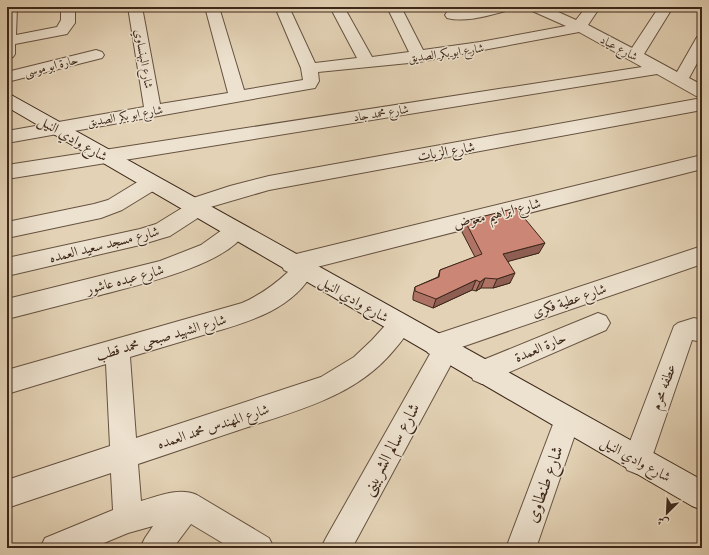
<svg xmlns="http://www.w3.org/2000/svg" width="709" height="555" viewBox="0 0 709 555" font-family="'Gentium Book Plus',Amiri,serif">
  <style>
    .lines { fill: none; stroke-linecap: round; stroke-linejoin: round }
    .street-casing { stroke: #665241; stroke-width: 2 }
    .secondary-casing { stroke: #3c271a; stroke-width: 2 }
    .street { fill: #ede2cf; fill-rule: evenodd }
    .secondary { fill: #ede2cf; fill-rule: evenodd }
    .wall { fill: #af7365; stroke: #3c271a }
    .shaded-wall { fill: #8f5e53; stroke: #3c271a }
    .building { fill: #cc8676; stroke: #3c271a }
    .labels { text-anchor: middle; stroke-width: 3; stroke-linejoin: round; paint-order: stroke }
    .far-street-label { font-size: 12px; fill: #3c271a; stroke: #ede2cf }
    .street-label { font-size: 14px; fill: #3c271a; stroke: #ede2cf }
    .near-street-label { font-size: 17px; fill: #3c271a; stroke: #ede2cf }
  </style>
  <rect width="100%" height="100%" fill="#e3d2b5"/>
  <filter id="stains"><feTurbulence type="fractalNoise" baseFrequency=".005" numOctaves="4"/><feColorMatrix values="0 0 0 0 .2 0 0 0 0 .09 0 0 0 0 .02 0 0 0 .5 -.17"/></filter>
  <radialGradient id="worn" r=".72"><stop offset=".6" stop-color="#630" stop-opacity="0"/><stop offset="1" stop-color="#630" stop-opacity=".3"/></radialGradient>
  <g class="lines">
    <g class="street-casing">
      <g id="street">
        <path d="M 7,7 L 17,7 L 16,35 L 57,27 L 61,20 L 61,7 L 75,7 L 75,23 L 67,34 L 15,44 L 15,54 L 13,57 L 7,59 Z"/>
        <path d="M 128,7 L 142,7 L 160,104 L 228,93 L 205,7 L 219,7 L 244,90 L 303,80 L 301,68 L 275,7 L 289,7 L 315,63 L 357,58 L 330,7 L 344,7 L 372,57 L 409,52 L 387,7 L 401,7 L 423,50 L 480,42 L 566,26 L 530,10 L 528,7 L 547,7 L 576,20 L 586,7 L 600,7 L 588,25 L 632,48 L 659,7 L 673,7 L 644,54 L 677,72 L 697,37 L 702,35 L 702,54 L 689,78 L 702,85 L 702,97 L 696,96 L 657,74 L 7,179 L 7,165 L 642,67 L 579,32 L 419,62 L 318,72 L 319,81 L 315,88 L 309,89 L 7,143 L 7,131 L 144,107 Z"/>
        <path d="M 484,7 L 511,7 L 509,10 C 490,15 466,23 447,18 L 445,15 L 447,12 C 459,9 472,10 484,7 Z"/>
        <path d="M 96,50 L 102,52 L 104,55 L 102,58 L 7,82 L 7,72 Z"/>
        <path d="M 702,98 L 702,110 L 269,190 L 207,208 L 204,214 L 170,236 L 163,238 L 140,245 L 7,276 L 7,258 L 140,229 L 156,224 L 182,208 L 181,206 L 184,201 L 230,186 L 269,176 Z"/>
        <path d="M 702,155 L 702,169 L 313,268 L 314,270 C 293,312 241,324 200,336 C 177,343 153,350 130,357 L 136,438 L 321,377 L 354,357 L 372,340 L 392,318 L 400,314 L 408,318 L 412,325 C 407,334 401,342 394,350 C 357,395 302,409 248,427 C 211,439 175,452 138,464 L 141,501 C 159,496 179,487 197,495 L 269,538 L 274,548 L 231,548 L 191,524 L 173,548 L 140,548 L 145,538 L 153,526 L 128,533 L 92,548 L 40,548 L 45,538 L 113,510 L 111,473 L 7,508 L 7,480 L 110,446 L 106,364 L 7,394 L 7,370 L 242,303 C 260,295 274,285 288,272 L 284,270 L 281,264 L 284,258 L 292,255 Z"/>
        <path d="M 151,176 L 158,178 L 161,183 L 158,188 L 122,210 L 101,218 L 7,238 L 7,222 L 94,204 L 108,200 L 144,178 Z"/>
        <path d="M 236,223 L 243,225 L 246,231 C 228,266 130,287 93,297 C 64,304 36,312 7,319 L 7,299 L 160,261 L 201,245 L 229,225 Z"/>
        <path d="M 702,246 L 702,264 L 456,349 L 457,351 L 454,359 L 352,548 L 321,548 L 326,538 L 430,354 L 428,353 L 424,345 L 428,337 Z"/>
        <path d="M 598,313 L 606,316 L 610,323 L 606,330 L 482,384 L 473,380 L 470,372 L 473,364 Z"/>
        <path d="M 694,318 L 702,320 L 702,342 L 692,340 L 651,460 L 647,470 L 637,474 L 627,470 L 623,460 L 674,326 L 678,323 Z"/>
        <path d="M 567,407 L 576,411 L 580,420 L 536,548 L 506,548 L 558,411 Z"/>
      </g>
    </g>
    <g class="secondary-casing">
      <path id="secondary" d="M 7,94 L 13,96 L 702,480 L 702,510 L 692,506 L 7,107 Z"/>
    </g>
    <use href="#street" class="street"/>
    <use href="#secondary" class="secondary"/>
  </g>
  <path class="wall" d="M 465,221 L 539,253 L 508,261 L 510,283 L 493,288 L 481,288 L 476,291 L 472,290 L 433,308 L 413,300 L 413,296 L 415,287 L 438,277 L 440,270 L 475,257 L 462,232 Z"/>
  <g class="shaded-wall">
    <path d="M 545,243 L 539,253 L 499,264 L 503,254 Z"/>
    <path d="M 515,273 L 510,283 L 493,288 L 497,279 Z"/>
    <path d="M 485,278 L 481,288 L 476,291 L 480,282 Z"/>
    <path d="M 476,280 L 472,290 L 433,308 L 436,299 Z"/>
  </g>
  <path class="building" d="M 516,208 L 545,243 L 503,254 L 515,273 L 497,279 L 485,278 L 480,282 L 476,280 L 436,299 L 415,291 L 415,287 L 439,277 L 440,270 L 482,254 L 465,221 Z"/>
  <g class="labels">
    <g class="far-street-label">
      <text transform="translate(619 48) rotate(28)" y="4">شارع عياد</text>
      <text transform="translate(446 53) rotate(-8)" y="4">شارع ابو بكر الصديق</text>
      <text transform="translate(144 59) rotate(80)" y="4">شارع البهنساوي</text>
      <text transform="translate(51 66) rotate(-14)" y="4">حارة ابو موسى</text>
      <text transform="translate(381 113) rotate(-9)" y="4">شارع محمد جاد</text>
      <text transform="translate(125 116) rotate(-10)" y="4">شارع ابو بكر الصديق</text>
    </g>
    <g class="street-label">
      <text transform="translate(73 138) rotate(30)" y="5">شارع وادي النيل</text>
      <text transform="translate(446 151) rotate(-10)" y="5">شارع الزيات</text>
      <text transform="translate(497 213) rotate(-14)" y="5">شارع ابراهيم معوض</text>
      <text transform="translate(104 244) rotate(-14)" y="5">شارع مسجد سعيد العمده</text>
      <text transform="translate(125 279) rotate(-15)" y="5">شارع عبده عاشور</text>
      <text transform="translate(354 299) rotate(30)" y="5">شارع وادي النيل</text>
      <text transform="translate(569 300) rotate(-19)" y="5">شارع عطية فكرى</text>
      <text transform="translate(161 337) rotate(-16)" y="5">شارع الشهيد صبحى محمد قطب</text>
      <text transform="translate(540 347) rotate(-23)" y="5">حارة العمدة</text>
      <text transform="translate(663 387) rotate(-70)" y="5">عطفه محرم</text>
      <text transform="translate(213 426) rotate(-18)" y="5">شارع المهندس محمد العمده</text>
      <text transform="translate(636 459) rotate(29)" y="5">شارع وادي النيل</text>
    </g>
    <g class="near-street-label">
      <text transform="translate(390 449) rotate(-61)" y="6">شارع سالم الشربينى</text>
      <text transform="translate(544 484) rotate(-70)" y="6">شارع طنطاوى</text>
    </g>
  </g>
  <rect width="709" height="555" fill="none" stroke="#e3d2b5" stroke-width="24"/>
  <rect x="8" y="8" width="693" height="539" fill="none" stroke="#3c271a" stroke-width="2"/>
  <rect x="12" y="12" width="685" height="531" fill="none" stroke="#3c271a"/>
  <g transform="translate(667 513) rotate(204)" stroke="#ede2cf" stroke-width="3" paint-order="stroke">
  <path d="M0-3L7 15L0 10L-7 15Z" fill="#3c271a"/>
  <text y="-6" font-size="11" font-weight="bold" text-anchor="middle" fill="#3c271a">ش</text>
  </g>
  <rect width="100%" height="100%" filter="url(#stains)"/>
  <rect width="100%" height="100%" fill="url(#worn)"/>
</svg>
